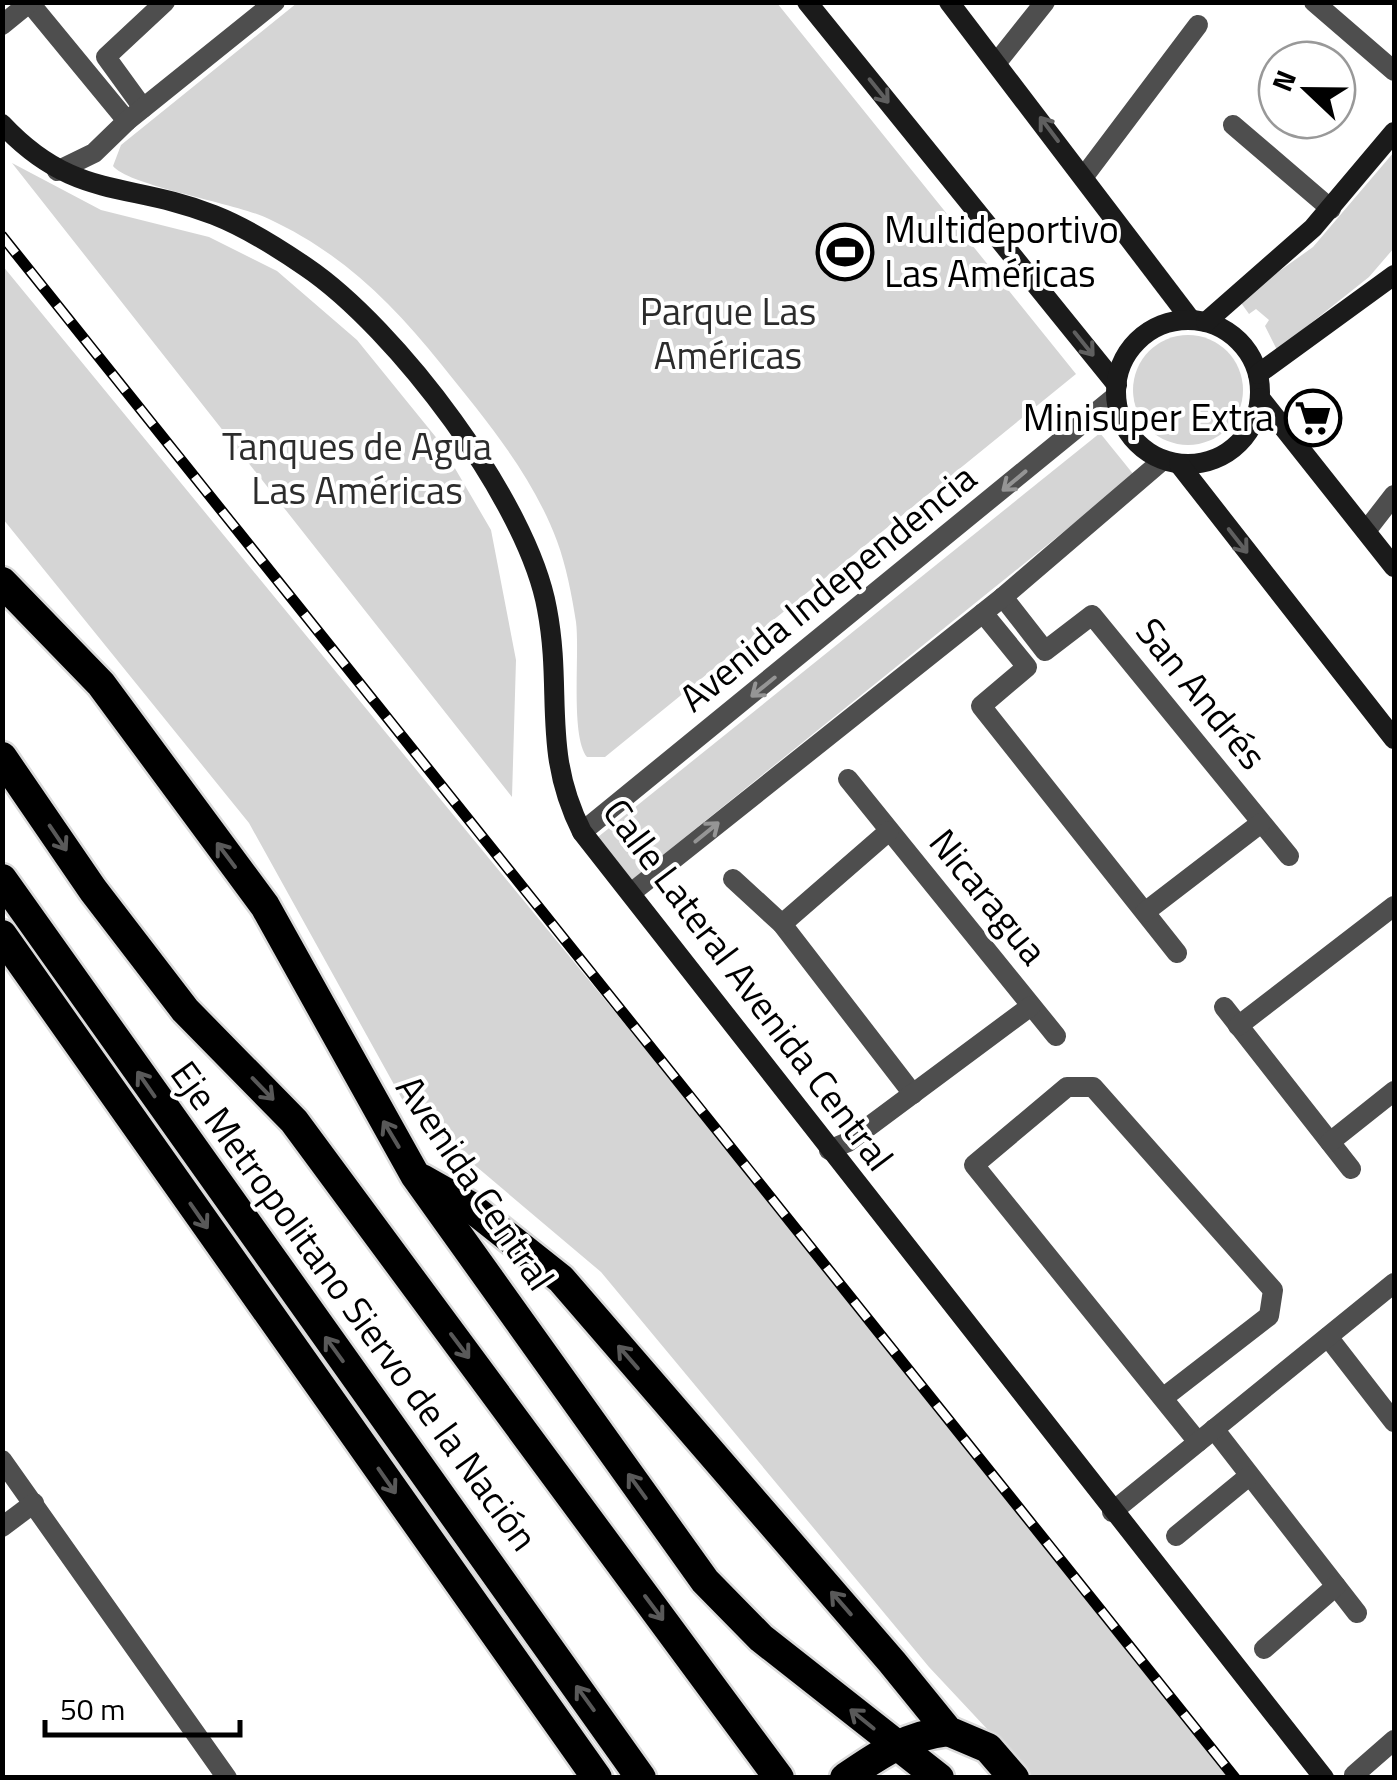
<svg xmlns="http://www.w3.org/2000/svg" width="1397" height="1780" viewBox="0 0 1397 1780" font-family="'Titillium Web',sans-serif">
  <style>
    .green { fill: #d5d5d5 }
    .lines { fill: none; stroke-linecap: round; stroke-linejoin: round }
    .highway-casing { stroke: #dbdbdb; stroke-width: 35 }
    .street { stroke: #4e4e4e; stroke-width: 20 }
    .secondary { stroke: #1b1b1b; stroke-width: 20 }
    .highway { stroke: #000; stroke-width: 30 }
    .rail-casing { stroke: #000; stroke-width: 11 }
    .rail { stroke: #fff; stroke-width: 8; stroke-dasharray: 22; stroke-linecap: butt }
    .oneway { stroke: #5f5f5f }
    .oneway2 { stroke: #959595 }
    .oneway3 { stroke: #595959 }
    .labels { text-anchor: middle; stroke-width: 8; stroke-linejoin: round; paint-order: stroke }
    .poi-label { font-size: 38px; fill: #000; stroke: #fff; text-anchor: start }
    .park-label { font-size: 38px; fill: #2c2c2c; stroke: #fff }
    .street-label { font-size: 38px; fill: #000; stroke: #fff }
  </style>
  <rect width="100%" height="100%" fill="#fff"/>
  <g class="green">
    <path d="M 297,3 L 777,3 L 1076,374 L 605,757 L 587,757 C 570,736 580,653 576,622 C 572,596 566,565 557,541 C 532,474 485,419 441,364 C 391,302 342,253 269,219 C 236,203 129,186 113,166 L 121,145 Z"/>
    <path d="M 1394,152 L 1394,248 L 1369,277 L 1277,350 L 1265,326 L 1269,320 L 1256,309 L 1249,314 L 1239,300 L 1313,247 Z"/>
    <path d="M 12,163 L 101,210 L 209,237 L 277,271 L 357,340 L 439,441 L 491,530 L 516,660 L 512,797 Z"/>
    <path d="M 2,265 L 730,1152 L 1227,1777 L 1032,1777 L 929,1667 L 601,1272 L 407,1108 L 249,823 L 3,519 Z"/>
    <circle cx="1188" cy="390" r="55"/>
    <path d="M 1100,433 L 1134,475 L 632,880 L 598,837 Z"/>
  </g>
  <g class="lines">
    <g class="highway-casing">
      <g id="highway">
        <path d="M 2,582 L 101,684 L 265,906 L 415,1175 L 705,1581 L 761,1638 L 939,1778"/>
        <path d="M 2,757 L 93,890 L 185,1010 L 294,1121 L 779,1778"/>
        <path d="M 2,879 L 641,1778"/>
        <path d="M 2,935 L 597,1778"/>
        <path d="M 422,1179 L 468,1205 L 561,1279 L 892,1662 L 948,1731 L 988,1748 L 1014,1778"/>
        <path d="M 845,1778 C 880,1754 906,1736 948,1731"/>
      </g>
    </g>
    <g class="street">
      <path d="M 29,2 L 127,121"/>
      <path d="M 1314,2 L 1394,71"/>
      <path d="M 2,25 L 29,3"/>
      <path d="M 998,61 L 1045,2"/>
      <path d="M 143,108 L 106,57 L 165,2"/>
      <path d="M 1233,125 L 1331,209"/>
      <path d="M 57,171 L 94,153 L 127,121 L 275,2"/>
      <path d="M 1085,175 L 1198,25"/>
      <path d="M 1366,531 L 1394,495"/>
      <path d="M 1003,597 L 1045,651 L 1092,615 L 1289,856"/>
      <path d="M 983,613 L 1027,667 L 981,706 L 1177,953"/>
      <path d="M 848,779 L 1056,1036"/>
      <path d="M 582,832 L 1116,396"/>
      <path d="M 733,879 L 782,924 L 913,1094"/>
      <path d="M 631,893 L 1003,597 L 1163,460"/>
      <path d="M 1145,912 L 1261,823"/>
      <path d="M 782,924 L 889,831"/>
      <path d="M 1224,1007 L 1351,1169"/>
      <path d="M 1238,1026 L 1394,906"/>
      <path d="M 1330,1142 L 1394,1091"/>
      <path d="M 829,1150 L 848,1142 L 1031,1006"/>
      <path d="M 1328,1337 L 1394,1422"/>
      <path d="M 1163,1398 L 1269,1316 L 1273,1290 L 1093,1087 L 1067,1087 L 974,1165 L 1198,1442"/>
      <path d="M 1214,1429 L 1357,1613"/>
      <path d="M 2,1460 L 227,1778"/>
      <path d="M 1112,1512 L 1394,1283"/>
      <path d="M 2,1527 L 34,1503"/>
      <path d="M 1176,1536 L 1249,1476"/>
      <path d="M 1264,1649 L 1336,1586"/>
      <path d="M 1354,1775 L 1394,1740"/>
    </g>
    <g class="secondary">
      <path d="M 807,2 L 1117,385"/>
      <path d="M 949,2 L 1191,320"/>
      <path d="M 2,124 C 74,201 128,181 214,215 C 247,228 277,247 306,267 C 396,328 528,502 547,609 C 563,693 541,751 582,832 L 1324,1778"/>
      <circle cx="1188" cy="392" r="72"/>
      <path d="M 1206,322 L 1313,228 L 1394,132"/>
      <path d="M 1258,374 L 1394,275"/>
      <path d="M 1260,398 L 1394,567"/>
      <path d="M 1179,464 L 1394,739"/>
    </g>
    <use href="#highway" class="highway"/>
    <g class="rail-casing">
      <path id="rail" d="M 2,236 L 1235,1778"/>
    </g>
    <use href="#rail" class="rail"/>
  </g>
  <defs><path id="oneway-shaft" d="M-6 0H5M1.5-3L5.5 0L1.5 3" fill="none" stroke-width="1.6" stroke-linecap="round" stroke-linejoin="round" transform="scale(2.5)"/></defs>
  <g class="oneway">
    <use href="#oneway-shaft" transform="translate(879 91) rotate(51)"/>
    <use href="#oneway-shaft" transform="translate(1049 129) rotate(-127)"/>
    <use href="#oneway-shaft" transform="translate(1084 344) rotate(51)"/>
    <use href="#oneway-shaft" transform="translate(1238 541) rotate(52)"/>
  </g>
  <g class="oneway2">
    <use href="#oneway-shaft" transform="translate(1014 481) rotate(140)"/>
    <use href="#oneway-shaft" transform="translate(763 687) rotate(141)"/>
    <use href="#oneway-shaft" transform="translate(707 832) rotate(-39)"/>
  </g>
  <g class="oneway3">
    <use href="#oneway-shaft" transform="translate(58 838) rotate(56)"/>
    <use href="#oneway-shaft" transform="translate(226 855) rotate(-127)"/>
    <use href="#oneway-shaft" transform="translate(146 1084) rotate(-125)"/>
    <use href="#oneway-shaft" transform="translate(263 1089) rotate(46)"/>
    <use href="#oneway-shaft" transform="translate(391 1134) rotate(-121)"/>
    <use href="#oneway-shaft" transform="translate(199 1216) rotate(55)"/>
    <use href="#oneway-shaft" transform="translate(460 1346) rotate(53)"/>
    <use href="#oneway-shaft" transform="translate(334 1349) rotate(-126)"/>
    <use href="#oneway-shaft" transform="translate(628 1357) rotate(-131)"/>
    <use href="#oneway-shaft" transform="translate(387 1481) rotate(55)"/>
    <use href="#oneway-shaft" transform="translate(637 1486) rotate(-126)"/>
    <use href="#oneway-shaft" transform="translate(841 1603) rotate(-131)"/>
    <use href="#oneway-shaft" transform="translate(654 1608) rotate(53)"/>
    <use href="#oneway-shaft" transform="translate(585 1698) rotate(-126)"/>
    <use href="#oneway-shaft" transform="translate(862 1719) rotate(-141)"/>
  </g>
  <defs>
    <g id="stadium-ring" transform="scale(2.875)"><circle r="9.5" fill="#fff" stroke="#000" stroke-width="1.5"/><path d="M0-5a6.5 5 0 1 0 0 10a6.5 5 0 1 0 0-10ZM-3.5-1.8h7v3.6h-7Z" fill="#000"/></g>
    <g id="supermarket-ring" transform="scale(2.875)"><circle r="9.5" fill="#fff" stroke="#000" stroke-width="1.5"/><path d="M-6-5.5h2.5l.6 2H6L4.5 2H-2.5L-4.4-4H-6ZM-1.5 3.2a1.3 1.3 0 1 0 .1 0ZM3 3.2a1.3 1.3 0 1 0 .1 0Z" fill="#000"/></g>
  </defs>
  <g fill-rule="evenodd">
    <use href="#stadium-ring" x="845" y="252"/>
    <use href="#supermarket-ring" x="1313" y="418"/>
  </g>
  <g class="labels">
    <g class="poi-label">
      <text x="884" y="243">Multideportivo<tspan x="884" dy="44">Las Américas</tspan></text>
      <text x="1274" y="431" text-anchor="end">Minisuper Extra</text>
    </g>
    <g class="park-label">
      <text x="728" y="325">Parque Las<tspan x="728" dy="44">Américas</tspan></text>
      <text x="357" y="460">Tanques de Agua<tspan x="357" dy="44">Las Américas</tspan></text>
    </g>
    <g class="street-label">
      <text transform="translate(828 588) rotate(-39)" y="13">Avenida Independencia</text>
      <text transform="translate(1201 694) rotate(51)" y="13">San Andrés</text>
      <text transform="translate(988 897) rotate(51)" y="13">Nicaragua</text>
      <text transform="translate(748 985) rotate(53)" y="13">Calle Lateral Avenida Central</text>
      <text transform="translate(475 1183) rotate(56)" y="13">Avenida Central</text>
      <text transform="translate(354 1306) rotate(54)" y="13">Eje Metropolitano Siervo de la Nación</text>
    </g>
  </g>
  <rect width="1397" height="1780" fill="none" stroke="#000000" stroke-width="10"/>
  <g transform="translate(1307 90) rotate(292)"><circle r="48" fill="#ffffff" stroke="#999999" stroke-width="2.5"/>
  <path d="M0-8L18 38L0 25L-18 38Z" fill="#000000"/>
  <text y="-15" font-size="28" font-weight="bold" text-anchor="middle" fill="#000000">N</text>
  </g>
  <path d="M45 1720v15h195v-15" fill="none" stroke="#000000" stroke-width="5"/>
  <text x="60" y="1720" font-size="30" fill="#000000" stroke="#ffffff" stroke-width="8" paint-order="stroke">50 m</text>
</svg>
